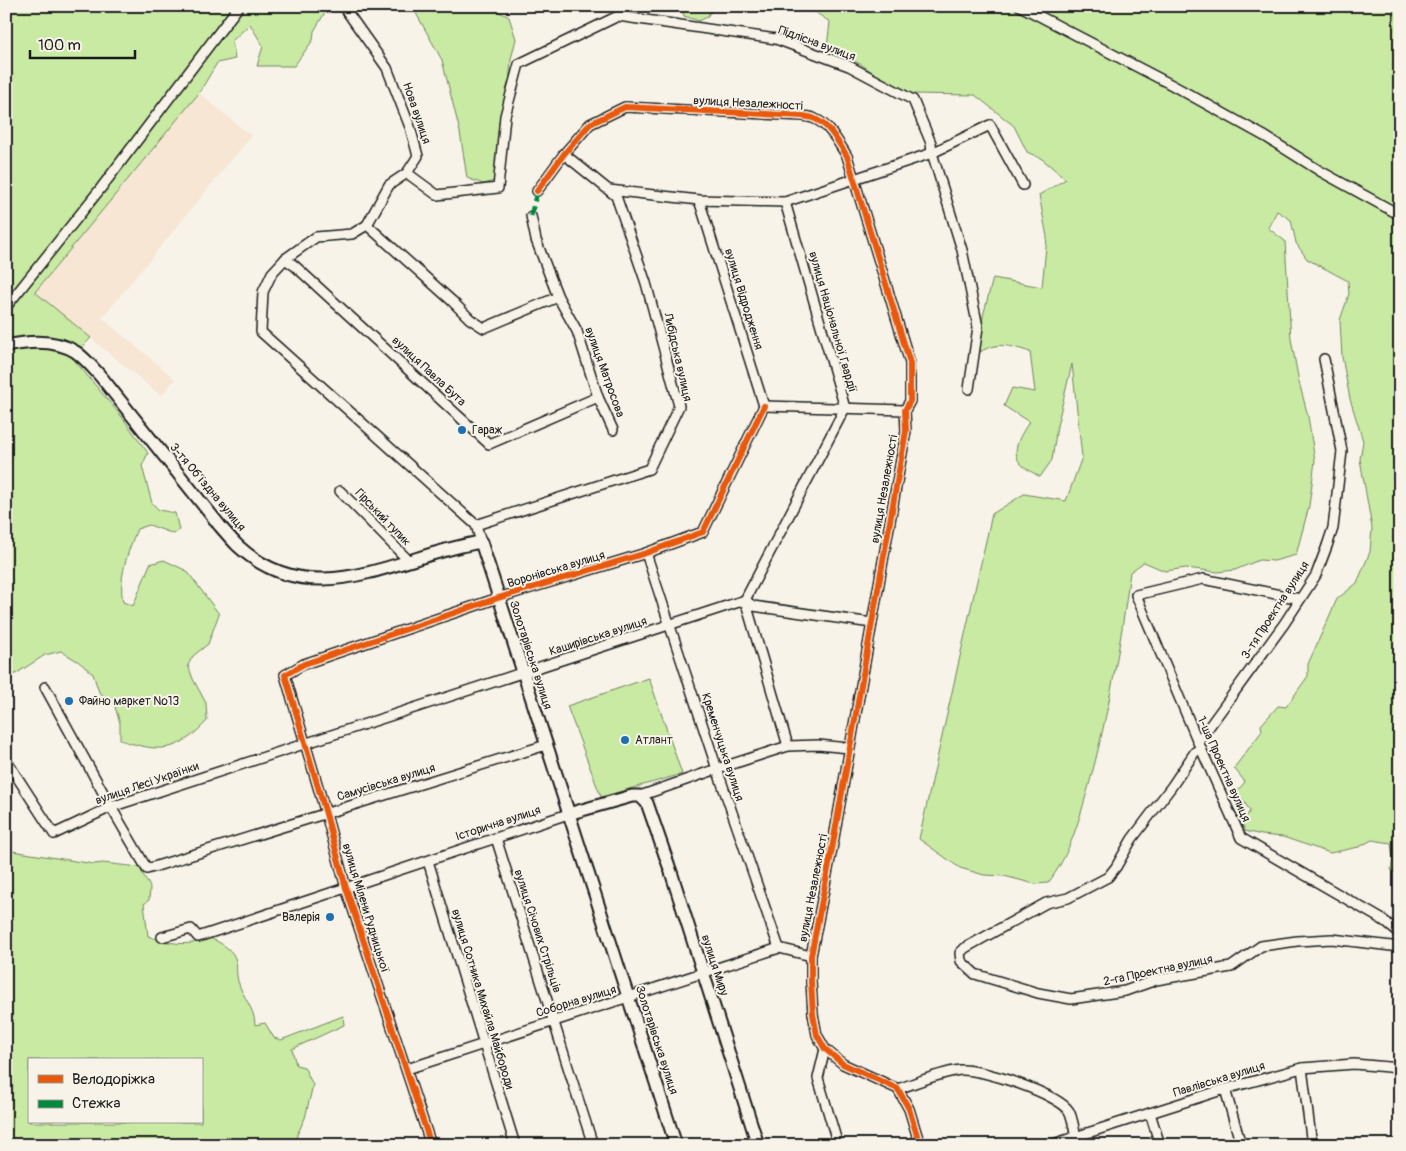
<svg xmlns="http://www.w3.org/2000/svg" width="1406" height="1151" viewBox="0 0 1406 1151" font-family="Pangolin,sans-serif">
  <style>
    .built { fill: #f6e6d3 }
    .green { fill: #c8eaa3; stroke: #728360; fill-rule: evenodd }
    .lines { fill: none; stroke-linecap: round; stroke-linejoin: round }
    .minor-casing { stroke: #1c1c1c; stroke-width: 12 }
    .major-casing { stroke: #1c1c1c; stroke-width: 15 }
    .minor { stroke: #f7f3e8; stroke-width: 9 }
    .major { stroke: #f7f3e8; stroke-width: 11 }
    .quiet { stroke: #00873e; stroke-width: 5; stroke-dasharray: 10 5; stroke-linecap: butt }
    .cycleway-casing { stroke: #f7f3e8; stroke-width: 9 }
    .cycleway { stroke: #e8590c; stroke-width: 6 }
    .poi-dot { fill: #1f6fb2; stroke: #f7f3e8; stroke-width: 2 }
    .labels { text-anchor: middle; stroke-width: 4; stroke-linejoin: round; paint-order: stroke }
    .street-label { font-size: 12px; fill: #1c1c1c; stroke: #f7f3e8 }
    .poi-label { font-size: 12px; fill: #1c1c1c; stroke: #f7f3e8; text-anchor: start }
  </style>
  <rect width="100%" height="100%" fill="#f7f3e8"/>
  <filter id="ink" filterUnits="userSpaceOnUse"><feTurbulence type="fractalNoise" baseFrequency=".02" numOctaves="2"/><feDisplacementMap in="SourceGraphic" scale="10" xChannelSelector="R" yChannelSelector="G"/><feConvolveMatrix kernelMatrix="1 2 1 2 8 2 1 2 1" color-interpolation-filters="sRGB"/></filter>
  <g filter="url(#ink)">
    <path class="built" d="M 199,93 L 251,136 L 102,318 L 175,379 L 161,396 L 35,292 Z"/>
    <g class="green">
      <path d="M 6,6 L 329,6 L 314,31 L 313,40 L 294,66 L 257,66 L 263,46 L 250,24 L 232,41 L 235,59 L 217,63 L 199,93 L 35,292 L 91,338 L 85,344 L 75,361 L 122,417 L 148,453 L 142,466 L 152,503 L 159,510 L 175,513 L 179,530 L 174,534 L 149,525 L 137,529 C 128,552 118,577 123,602 L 133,606 L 150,564 L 164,560 L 187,571 L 219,614 L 208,644 L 193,656 L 188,665 L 193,679 L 206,703 L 207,721 C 177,753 161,753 120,740 L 120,723 L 114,704 L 99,692 L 93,674 L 79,662 L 61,651 L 45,655 L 6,680 Z"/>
      <path d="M 412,6 L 492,6 L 494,9 L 509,17 L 516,39 L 511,59 L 502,179 L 483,184 L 467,178 L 460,132 L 442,60 Z"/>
      <path d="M 681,6 L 714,6 L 707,17 L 699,21 L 684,16 Z"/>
      <path d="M 806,6 L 1400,6 L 1400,875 L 1391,870 L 1393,859 L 1391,843 L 1372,840 L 1359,847 L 1330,853 L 1283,837 L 1262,835 L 1245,831 L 1242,823 L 1250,811 L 1237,791 L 1245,782 L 1234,768 L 1262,731 L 1261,725 L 1278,706 L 1286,707 L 1308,676 L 1308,664 L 1337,599 L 1357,583 L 1370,552 L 1372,528 L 1360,459 L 1363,441 L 1350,399 L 1342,357 L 1340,320 L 1349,294 L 1348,281 L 1307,259 L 1296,243 L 1291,220 L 1277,211 L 1268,228 L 1285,241 L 1291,339 L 1299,382 L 1308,416 L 1315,461 L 1309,506 L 1296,555 L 1274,561 L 1259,560 L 1235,570 L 1218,572 L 1186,568 L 1165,571 L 1144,562 L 1130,572 C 1121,643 1108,716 1089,785 C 1079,820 1070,855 1048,883 L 1035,884 L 1004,876 L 984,875 L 960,868 L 919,839 L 992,514 L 1024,494 L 1066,501 L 1082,457 L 1072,364 L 1057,426 L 1052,460 L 1040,477 C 1034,473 1024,468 1020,463 C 1010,450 1022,433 1029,422 L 1004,406 L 1012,388 L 1035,392 L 1030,352 C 1011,346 998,341 980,352 L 983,316 L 993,278 L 1042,287 L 1047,237 L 1039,195 L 1066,179 L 1042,159 L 1027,152 L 1014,126 L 975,95 L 912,94 L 886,82 L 862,65 L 827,47 L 830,22 Z"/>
      <path d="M 649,678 L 682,774 L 601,797 L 567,706 Z"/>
      <path d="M 6,850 L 94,864 L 103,863 L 139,867 L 150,887 L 149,900 L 144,904 L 148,936 C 168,944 190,947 210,938 C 219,942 227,946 233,954 C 239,965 235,970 238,981 C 242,997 255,1008 255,1025 L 265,1023 L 274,1038 L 281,1040 L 343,1016 L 344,1025 L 292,1049 L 296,1065 L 304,1067 L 313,1085 L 305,1118 L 297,1135 L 296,1145 L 6,1145 ZM 29,1060 L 201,1060 L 201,1122 L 29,1122 Z"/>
    </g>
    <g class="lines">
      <g class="minor-casing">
        <g id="minor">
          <path d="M 343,6 L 387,68 L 410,127 L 418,156 L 407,173 L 389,185 L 367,225"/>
          <path d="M 1020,6 L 1172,85 L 1266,137 L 1320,171 L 1400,215"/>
          <path d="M 407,173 L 437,195 L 498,188 L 505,116 L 519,64 L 618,16 L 776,39 L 849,66 L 913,100 L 931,143 L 932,153 L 962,250 L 978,327 L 969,389"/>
          <path d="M 609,190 L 699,200 L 785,202 L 845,408 L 745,600 L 788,746"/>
          <path d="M 537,191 L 564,154 L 590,124 L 625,107 L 803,116 C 807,117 812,117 815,119 C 830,125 839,144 847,156 L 910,363 L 910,401 L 905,410 L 906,431 L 832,849 L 811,956 L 811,982 L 813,1014 L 817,1035 L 825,1049 L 843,1064 L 898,1089 L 909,1109 L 920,1145"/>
          <path d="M 699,200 L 764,406"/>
          <path d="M 785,202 L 932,153 L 990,125 L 1023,185"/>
          <path d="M 531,216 L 536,240 L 558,297 L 577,331 L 598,397 L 613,430"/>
          <path d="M 285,259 L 295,266 L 489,444 L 598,397"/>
          <path d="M 6,307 L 101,188 L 239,6"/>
          <path d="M 764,406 L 905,410"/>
          <path d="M 340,491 L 409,561"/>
          <path d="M 476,525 L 649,469 L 679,406 L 646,283 L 616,196 L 564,154"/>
          <path d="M 481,542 L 476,525 L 261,332 L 263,292 L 272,273 L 285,259 L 316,237 L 352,234 L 367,225 L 452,301 L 470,319 L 484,328 L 558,297"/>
          <path d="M 646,553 L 717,769 L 779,948"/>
          <path d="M 1300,599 L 1203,579 L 1136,595 L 1198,742 L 1241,838 L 1383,920 L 1400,934"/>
          <path d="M 45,687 L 111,807 L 147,869 L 546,745"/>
          <path d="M 1198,742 L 1284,624 L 1316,575 L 1327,546 L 1333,528 L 1342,451 L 1324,359"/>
          <path d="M 1201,748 L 1195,752 L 1172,786 L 1132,839 L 1116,867 L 1108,877 L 1068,898 L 1046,903 L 965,948 L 960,953 L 961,961 L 975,974 L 1038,993 L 1071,999 L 1125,991 L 1156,980 L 1231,967 L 1261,946 L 1297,941 L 1332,939 L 1400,947"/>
          <path d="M 6,760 L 54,834 L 111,807 L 745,600 L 753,606 L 872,623"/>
          <path d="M 640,796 L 717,769 L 788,746 L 818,745 L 849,748"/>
          <path d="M 496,838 C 528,941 560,1043 593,1145"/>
          <path d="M 428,861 L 515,1145"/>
          <path d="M 162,937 L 191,929 L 198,937 L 568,814"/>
          <path d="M 825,1049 L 818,1078 L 838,1145"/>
          <path d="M 1302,1068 L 1312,1145"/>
          <path d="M 407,1069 L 779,948 L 811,956"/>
          <path d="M 898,1089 C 918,1082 939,1073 960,1070 C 980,1068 1059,1094 1069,1111 C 1073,1117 1075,1137 1078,1145"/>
          <path d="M 1225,1089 L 1241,1145"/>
          <path d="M 1150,1113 L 1160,1145"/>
          <path d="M 431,1145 L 346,888 L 326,814 L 285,675 L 304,664 L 498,598 L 646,553 L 703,532 L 764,406"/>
          <path d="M 1050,1145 L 1225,1089 L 1302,1068 L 1354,1064 L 1400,1068"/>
        </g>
      </g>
      <g class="major-casing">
        <g id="major">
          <path d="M 6,346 C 29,341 56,339 76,352 C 86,359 94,369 102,378 L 220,526 C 226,533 232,540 238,546 C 314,616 398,555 481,542 L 676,1145"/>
          <path d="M 568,814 L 632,796 L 640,796 L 647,803 L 672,875 L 758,1145"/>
        </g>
      </g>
      <use href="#minor" class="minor"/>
      <use href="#major" class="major"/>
      <path class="quiet" d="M 531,216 L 537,191"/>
      <g class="cycleway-casing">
        <g id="cycleway">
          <path d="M 537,191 L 564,154 L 590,124 L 625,107 L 803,116 C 807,117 812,117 815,119 C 830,125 839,144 847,156 L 910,363 L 910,401 L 905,410 L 906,431 L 832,849 L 811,956 L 811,982 L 813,1014 L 817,1035 L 825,1049 L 843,1064 L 898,1089 L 909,1109 L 920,1145"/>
          <path d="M 431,1145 L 346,888 L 326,814 L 285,675 L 304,664 L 498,598 L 646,553 L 703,532 L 764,406"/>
        </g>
      </g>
      <use href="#cycleway" class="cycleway"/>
    </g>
  </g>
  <g class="poi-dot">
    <circle cx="462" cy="430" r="5"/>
    <circle cx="69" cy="701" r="5"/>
    <circle cx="625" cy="740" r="5"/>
    <circle cx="330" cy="917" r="5"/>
  </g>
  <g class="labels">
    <g class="street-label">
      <text transform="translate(817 43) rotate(20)" y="4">Підлісна вулиця</text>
      <text transform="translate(748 103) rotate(3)" y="4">вулиця Незалежності</text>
      <text transform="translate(417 113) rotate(71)" y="4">Нова вулиця</text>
      <text transform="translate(744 299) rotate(73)" y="4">вулиця Відродження</text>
      <text transform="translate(833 322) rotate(74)" y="4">вулиця Національної Гвардії</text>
      <text transform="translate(678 357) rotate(77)" y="4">Либідська вулиця</text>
      <text transform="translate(429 371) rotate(43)" y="4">вулиця Павла Бута</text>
      <text transform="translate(605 372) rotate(70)" y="4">вулиця Матросова</text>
      <text transform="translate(208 487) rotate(50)" y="4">3-тя Обʼїздна вулиця</text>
      <text transform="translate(884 489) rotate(-80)" y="4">вулиця Незалежності</text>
      <text transform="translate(383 517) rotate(46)" y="4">Гірський тупик</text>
      <text transform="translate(556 569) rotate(-17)" y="4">Воронівська вулиця</text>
      <text transform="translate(1275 610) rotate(-57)" y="4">3-тя Проектна вулиця</text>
      <text transform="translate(598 636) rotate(-18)" y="4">Каширівська вулиця</text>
      <text transform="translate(531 655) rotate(72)" y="4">Золотарівська вулиця</text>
      <text transform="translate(723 747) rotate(72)" y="4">Кременчуцька вулиця</text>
      <text transform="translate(1224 769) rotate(66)" y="4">1-ша Проектна вулиця</text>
      <text transform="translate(386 782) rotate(-17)" y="4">Самусівська вулиця</text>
      <text transform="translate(147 783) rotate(-19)" y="4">вулиця Лесі Українки</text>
      <text transform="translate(498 823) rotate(-18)" y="4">Історична вулиця</text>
      <text transform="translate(813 888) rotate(-79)" y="4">вулиця Незалежності</text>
      <text transform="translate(366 908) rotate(73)" y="4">вулиця Мілени Рудницької</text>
      <text transform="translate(538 931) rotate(72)" y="4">вулиця Січових Стрільців</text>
      <text transform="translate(715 965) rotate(72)" y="4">вулиця Миру</text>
      <text transform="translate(1158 970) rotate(-12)" y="4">2-га Проектна вулиця</text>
      <text transform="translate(483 999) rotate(73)" y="4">вулиця Сотника Михайла Майбороди</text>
      <text transform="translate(576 1001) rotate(-17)" y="4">Соборна вулиця</text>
      <text transform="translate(657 1040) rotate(72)" y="4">Золотарівська вулиця</text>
      <text transform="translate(1219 1079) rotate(-17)" y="4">Павлівська вулиця</text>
    </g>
    <g class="poi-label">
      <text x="472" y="434">Гараж</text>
      <text x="79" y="705">Файно маркет №13</text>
      <text x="635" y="744">Атлант</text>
      <text x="320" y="921" text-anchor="end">Валерія</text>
    </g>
  </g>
  <rect width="1406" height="1151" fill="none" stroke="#f7f3e8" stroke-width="25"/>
  <rect x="12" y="12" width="1381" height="1126" fill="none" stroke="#1c1c1c" stroke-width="2" filter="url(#ink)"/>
  <rect x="28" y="1058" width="175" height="65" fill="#f7f3e8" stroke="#9f9d96"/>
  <rect x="38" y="1075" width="25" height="8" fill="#e8590c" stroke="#9f9d96"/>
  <text x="72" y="1084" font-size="15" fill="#1c1c1c">Велодоріжка</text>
  <rect x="38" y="1100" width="25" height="8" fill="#00873e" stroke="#9f9d96"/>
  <text x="72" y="1108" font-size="15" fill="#1c1c1c">Стежка</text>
  <path d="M30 50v8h105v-8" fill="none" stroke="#1c1c1c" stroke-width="2.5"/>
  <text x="38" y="50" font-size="15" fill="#1c1c1c" stroke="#f7f3e8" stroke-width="4" paint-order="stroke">100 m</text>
</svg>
